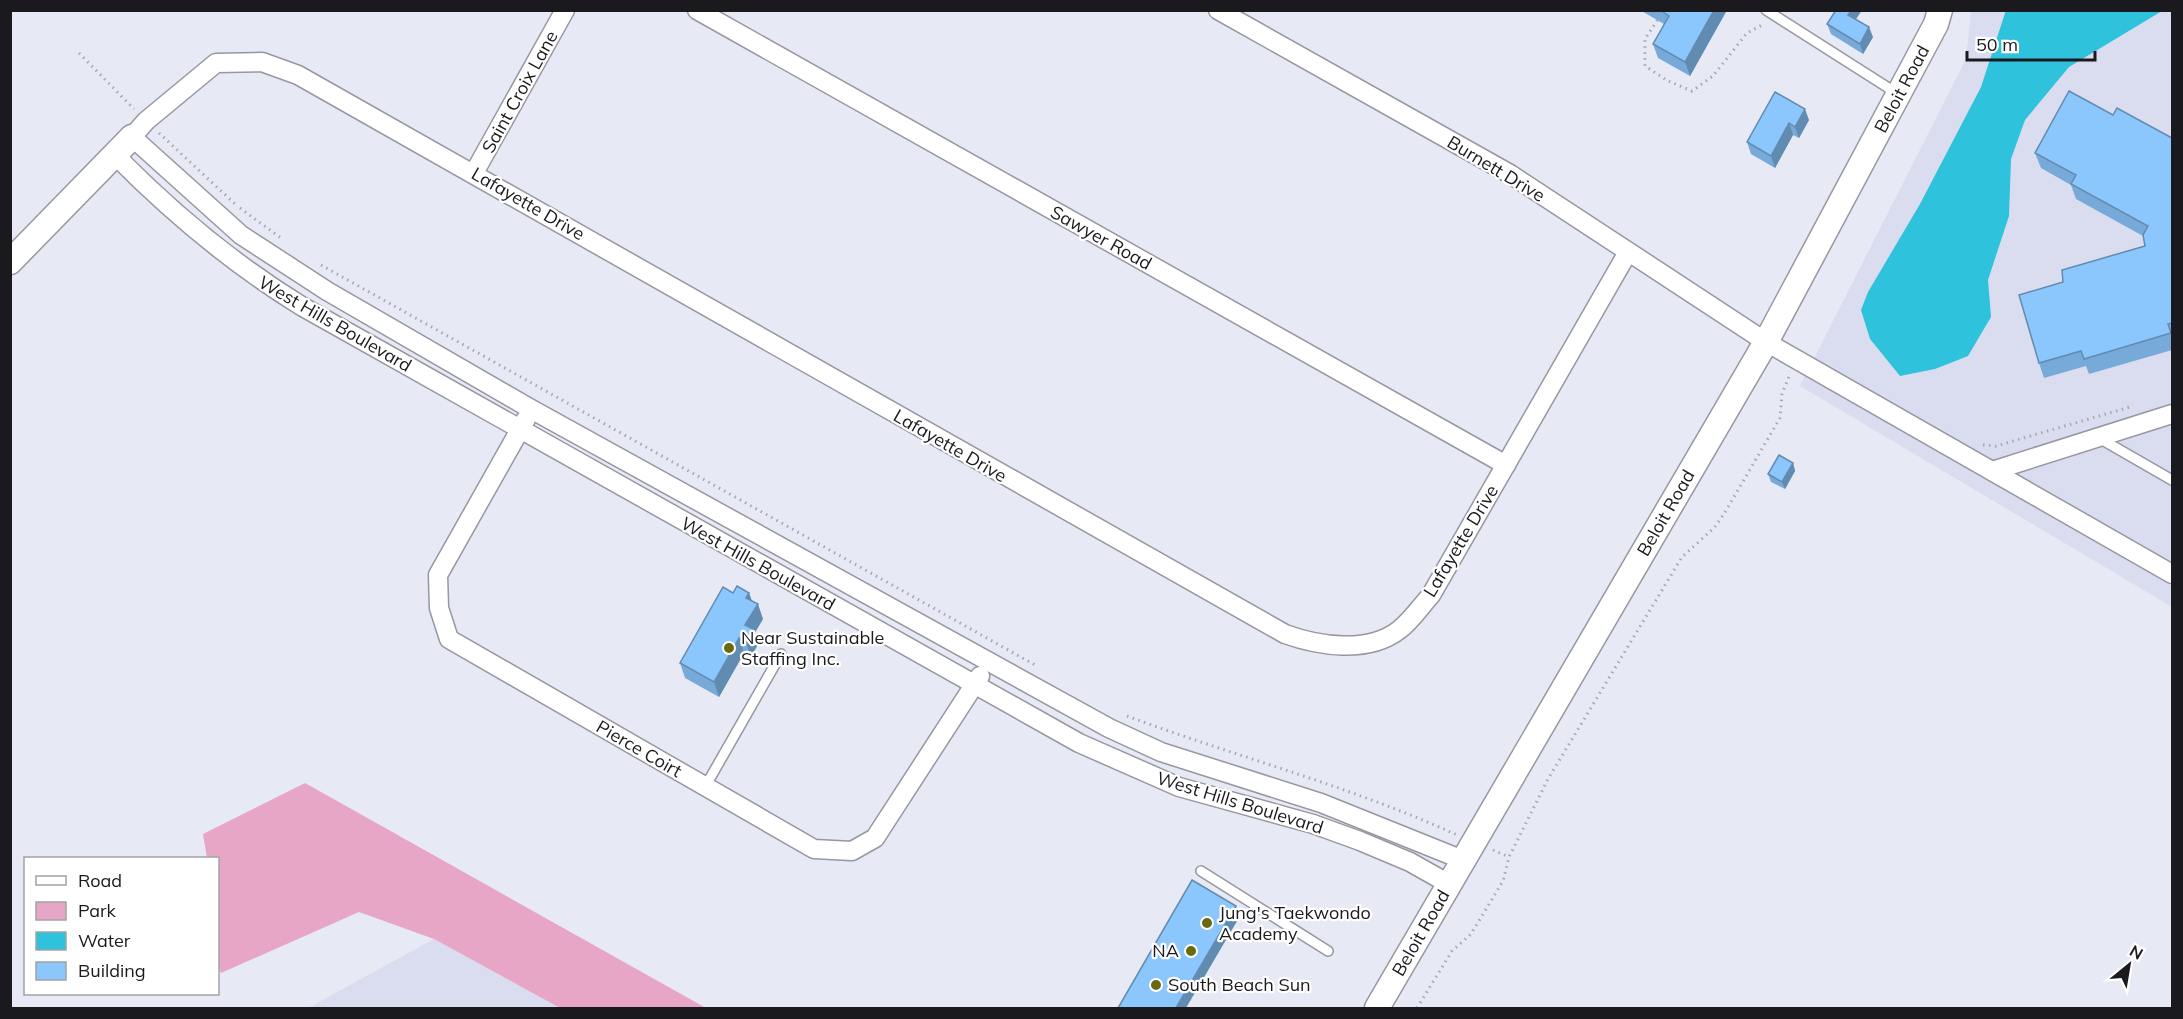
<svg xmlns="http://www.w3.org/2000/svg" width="2183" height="1019" viewBox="0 0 2183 1019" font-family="Mulish,sans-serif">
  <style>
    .built { fill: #daddef }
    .green { fill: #e8a6c7 }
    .water { fill: #2fc2dc }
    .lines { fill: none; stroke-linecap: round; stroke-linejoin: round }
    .lane-casing { stroke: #9697a2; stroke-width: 12 }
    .street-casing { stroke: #9697a2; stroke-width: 21 }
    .secondary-casing { stroke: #9697a2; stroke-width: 27 }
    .path { stroke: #a6a8b0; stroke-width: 3; stroke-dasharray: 1.5 4.5; stroke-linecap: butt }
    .lane { stroke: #fff; stroke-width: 9 }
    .street { stroke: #fff; stroke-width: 18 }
    .secondary { stroke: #fff; stroke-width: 24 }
    .wall { fill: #78aad9 }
    .shaded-wall { fill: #618bb0 }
    .building { fill: #8bc6fc; stroke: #618bb0; stroke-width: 1.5 }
    .poi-dot { fill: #676b0e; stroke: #fff; stroke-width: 2 }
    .labels { text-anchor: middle; stroke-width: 4.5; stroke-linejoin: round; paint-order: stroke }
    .street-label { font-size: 18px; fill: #1a1a1e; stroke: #fff }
    .poi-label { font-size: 18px; fill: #1a1a1e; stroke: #fff; text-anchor: start }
  </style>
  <rect width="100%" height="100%" fill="#e7e9f4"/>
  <g class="built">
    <path d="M 1971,11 L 2172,11 L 2172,607 L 1800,386 L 1966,59 Z"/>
    <path d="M 434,939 L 560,1008 L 308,1008 Z"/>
  </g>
  <path class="green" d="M 305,783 L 706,1008 L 560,1008 L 434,939 L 359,912 L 221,973 L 218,967 L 218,858 L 207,858 L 203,834 Z"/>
  <path class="water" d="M 2006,10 L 2162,11 L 2069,67 L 2025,120 L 2011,159 L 2009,216 L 1988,280 L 1991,317 L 1968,356 L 1935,369 L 1900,376 L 1870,339 L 1861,310 L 1868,292 L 1920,204 L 1981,87 Z"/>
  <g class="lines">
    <g class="lane-casing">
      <g id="lane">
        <path d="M 1766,10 L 1898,94"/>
        <path d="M 2099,438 L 2172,480"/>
        <path d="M 705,787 L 781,654"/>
        <path d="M 1201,871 L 1328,951"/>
      </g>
    </g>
    <g class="street-casing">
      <g id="street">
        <path d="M 697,10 L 1506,465"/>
        <path d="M 1218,10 L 1510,174 L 1766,342 L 2172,574"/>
        <path d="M 115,155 C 173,214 233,264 303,307 L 1079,743 L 1179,787 L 1313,824 L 1360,841 L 1410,862 L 1449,884"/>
        <path d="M 474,173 L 565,10"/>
        <path d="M 526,419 L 438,575 L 439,608 L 449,639 L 814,849 L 852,851 L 875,838 L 980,676"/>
        <path d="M 1992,471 L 2172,414"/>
        <path d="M 1463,860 L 1321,803 L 1161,752 L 1109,728 L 531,409 L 327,291 L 241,235 L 132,137 L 146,121 L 216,63 L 262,62 L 298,75 L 1285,634 C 1318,646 1368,654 1399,630 C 1411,621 1421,606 1431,595 L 1628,252"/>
      </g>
    </g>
    <g class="secondary-casing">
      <g id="secondary">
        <path d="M 10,262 L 132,137"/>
        <path d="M 1377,1008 L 1766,342 L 1936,24 L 1940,10"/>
      </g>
    </g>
    <g class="path">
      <path d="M 1664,10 L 1645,39 L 1645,66 L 1668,81 L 1692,91 L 1713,76 L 1747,33 L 1764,24"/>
      <path d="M 79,53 L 134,109"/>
      <path d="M 159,133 L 235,204"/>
      <path d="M 240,208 L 281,238"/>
      <path d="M 321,265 L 1035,665"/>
      <path d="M 1983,445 L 1996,446 L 2130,407"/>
      <path d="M 1127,716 C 1237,757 1350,786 1457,835"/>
      <path d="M 1493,850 L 1509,857"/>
      <path d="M 1417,1008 L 1452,951 L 1471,934 L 1503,881 L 1509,857 L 1548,779 L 1682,557 L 1714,528 L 1724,514 L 1780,418 L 1782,394 L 1790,374"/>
    </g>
    <use href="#lane" class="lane"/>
    <use href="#street" class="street"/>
    <use href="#secondary" class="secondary"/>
  </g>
  <g class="wall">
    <path d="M 1640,10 L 1727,10 L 1690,76 L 1658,58 L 1653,44 L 1664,24 Z"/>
    <path d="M 1836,10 L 1862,10 L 1856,19 L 1873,37 L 1863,54 L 1831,34 L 1827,24 Z"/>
    <path d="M 1775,92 L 1809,120 L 1799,138 L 1793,135 L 1775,168 L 1751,154 L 1747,142 Z"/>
    <path d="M 2113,115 L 2172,138 L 2172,350 L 2089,374 L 2086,366 L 2044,378 L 2039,363 L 2063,282 L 2145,246 L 2143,236 L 2076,199 L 2071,185 L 2041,168 L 2035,153 Z"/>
    <path d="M 1793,463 L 1795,471 L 1785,489 L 1771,482 L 1768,474 Z"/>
    <path d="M 733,593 L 749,593 L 752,601 L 763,619 L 754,634 L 758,644 L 751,657 L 744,653 L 719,697 L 685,678 L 680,663 Z"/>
  </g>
  <g class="shaded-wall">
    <path d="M 1714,10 L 1727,10 L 1690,76 L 1685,62 Z"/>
    <path d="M 1852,10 L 1862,10 L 1852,25 L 1848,15 Z"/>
    <path d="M 1869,27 L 1873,37 L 1863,54 L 1860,44 Z"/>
    <path d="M 1805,109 L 1809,120 L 1799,138 L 1795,127 Z"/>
    <path d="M 1789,123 L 1793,135 L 1775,168 L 1771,156 Z"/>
    <path d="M 1793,463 L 1795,471 L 1785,489 L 1782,482 Z"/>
    <path d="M 749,593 L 754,608 L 746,598 Z"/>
    <path d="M 758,604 L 763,619 L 754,634 L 758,644 L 751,657 L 746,642 L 745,625 Z"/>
    <path d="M 739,638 L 744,653 L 719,697 L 714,682 Z"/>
    <path d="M 1236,906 L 1240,916 L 1186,1008 L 1176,1008 Z"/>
  </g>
  <g class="building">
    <path d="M 1660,10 L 1714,10 L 1685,62 L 1653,44 L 1669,16 Z"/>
    <path d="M 1836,10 L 1852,10 L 1848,15 L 1869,27 L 1860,44 L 1827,24 Z"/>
    <path d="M 2069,91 L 2113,115 L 2117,108 L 2172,138 L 2172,323 L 2168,324 L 2171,333 L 2084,359 L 2081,351 L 2039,363 L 2019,295 L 2063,282 L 2062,270 L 2145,246 L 2143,235 L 2148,226 L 2071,184 L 2076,175 L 2035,153 Z"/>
    <path d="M 1775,92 L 1805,109 L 1795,127 L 1789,123 L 1771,156 L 1747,142 Z"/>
    <path d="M 1779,455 L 1793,463 L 1782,482 L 1768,474 Z"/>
    <path d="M 737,586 L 749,593 L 746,598 L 758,604 L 745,625 L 753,629 L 746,642 L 739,638 L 714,682 L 680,663 L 723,587 L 733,593 Z"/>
    <path d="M 1192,880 L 1236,906 L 1176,1008 L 1118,1008 Z"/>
  </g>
  <g class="poi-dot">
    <circle cx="729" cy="648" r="6"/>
    <circle cx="1207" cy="923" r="6"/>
    <circle cx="1191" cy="951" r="6"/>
    <circle cx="1156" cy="985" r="6"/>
  </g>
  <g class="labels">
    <g class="street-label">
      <text transform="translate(1902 89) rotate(-62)" y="6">Beloit Road</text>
      <text transform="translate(520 92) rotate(-61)" y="6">Saint Croix Lane</text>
      <text transform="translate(1496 169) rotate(31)" y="6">Burnett Drive</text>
      <text transform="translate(528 204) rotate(30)" y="6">Lafayette Drive</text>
      <text transform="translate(1101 238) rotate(29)" y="6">Sawyer Road</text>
      <text transform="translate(335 324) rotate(30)" y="6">West Hills Boulevard</text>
      <text transform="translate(950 446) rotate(30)" y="6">Lafayette Drive</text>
      <text transform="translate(1666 513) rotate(-60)" y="6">Beloit Road</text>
      <text transform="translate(1461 541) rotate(-59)" y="6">Lafayette Drive</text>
      <text transform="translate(758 564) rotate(29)" y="6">West Hills Boulevard</text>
      <text transform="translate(639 749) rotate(30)" y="6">Pierce Coirt</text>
      <text transform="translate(1240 803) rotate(17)" y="6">West Hills Boulevard</text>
      <text transform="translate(1421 933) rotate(-60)" y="6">Beloit Road</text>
    </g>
    <g class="poi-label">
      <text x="741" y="644">Near Sustainable<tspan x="741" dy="21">Staffing Inc.</tspan></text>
      <text x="1219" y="919">Jung's Taekwondo<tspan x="1219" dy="21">Academy</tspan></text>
      <text x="1179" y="957" text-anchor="end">NA</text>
      <text x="1168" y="991">South Beach Sun</text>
    </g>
  </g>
  <rect width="2183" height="1019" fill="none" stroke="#1a1a1e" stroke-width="24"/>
  <rect x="24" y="857" width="195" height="138" fill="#ffffff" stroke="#a3a3a5" stroke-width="1.5"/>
  <rect x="36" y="876" width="30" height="9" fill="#ffffff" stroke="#a3a3a5" stroke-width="1.5"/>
  <text x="78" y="887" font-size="18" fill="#1a1a1e">Road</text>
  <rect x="36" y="902" width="30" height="18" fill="#e8a6c7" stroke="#a3a3a5" stroke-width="1.5"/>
  <text x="78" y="917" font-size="18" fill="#1a1a1e">Park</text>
  <rect x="36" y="932" width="30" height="18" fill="#2fc2dc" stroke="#a3a3a5" stroke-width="1.5"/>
  <text x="78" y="947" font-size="18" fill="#1a1a1e">Water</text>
  <rect x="36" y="962" width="30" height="18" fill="#8bc6fc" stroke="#a3a3a5" stroke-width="1.5"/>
  <text x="78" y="977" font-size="18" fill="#1a1a1e">Building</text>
  <g transform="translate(2129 965) rotate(30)" stroke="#ffffff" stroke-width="4.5" paint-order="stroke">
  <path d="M0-4.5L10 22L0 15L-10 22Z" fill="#1a1a1e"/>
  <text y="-9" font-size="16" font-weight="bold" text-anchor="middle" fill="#1a1a1e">N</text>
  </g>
  <path d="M1967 51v9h128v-9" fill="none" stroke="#1a1a1e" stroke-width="3"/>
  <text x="1976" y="51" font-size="18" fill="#1a1a1e" stroke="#ffffff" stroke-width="4.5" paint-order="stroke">50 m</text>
</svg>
